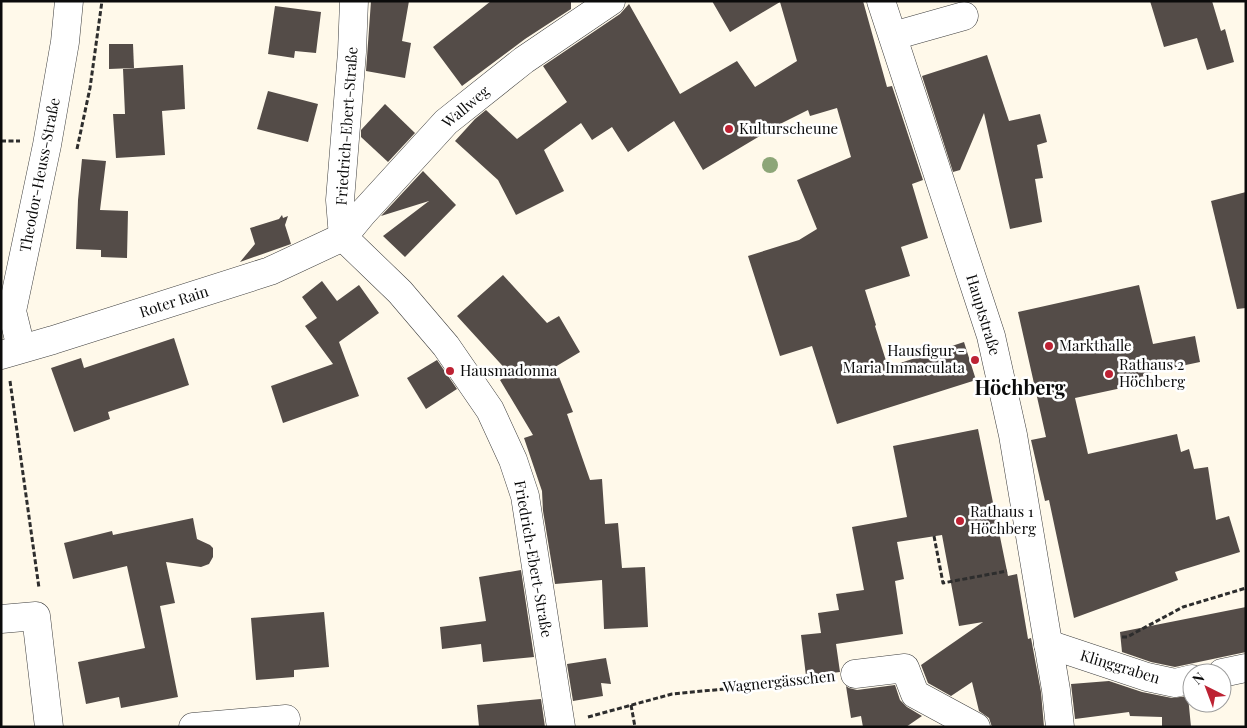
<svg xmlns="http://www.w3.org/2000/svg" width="1247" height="728" viewBox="0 0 1247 728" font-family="'Playfair Display',serif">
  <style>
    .building { fill: #544c48 }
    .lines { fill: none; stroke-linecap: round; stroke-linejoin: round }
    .minor-casing { stroke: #3e3e3e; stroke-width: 29 }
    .path { stroke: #2d2d2d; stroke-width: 3; stroke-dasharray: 5 2.5; stroke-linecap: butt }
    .minor { stroke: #fff; stroke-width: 28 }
    .tree { fill: #8da678 }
    .poi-dot { fill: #bd2233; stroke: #fff; stroke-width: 2 }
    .labels { text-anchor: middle; stroke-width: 5; stroke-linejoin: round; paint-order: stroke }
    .street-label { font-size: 15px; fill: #0b0b0b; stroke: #fff }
    .poi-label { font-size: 15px; fill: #0b0b0b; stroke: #fff; text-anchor: start }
    .district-label { font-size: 20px; font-weight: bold; fill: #0b0b0b; stroke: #fff }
  </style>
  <rect width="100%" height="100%" fill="#fff9ea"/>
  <g class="building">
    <path d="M 371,1 L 409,1 L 402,41 L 411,43 L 405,78 L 366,71 Z"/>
    <path d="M 491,1 L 571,1 L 571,9 L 525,39 L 462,86 L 433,47 Z"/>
    <path d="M 712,1 L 863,1 L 887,87 L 892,86 L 923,180 L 912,184 L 928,238 L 901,247 L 910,276 L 865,290 L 876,325 L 875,326 L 888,367 L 964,342 L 976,380 L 837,424 L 812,346 L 780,356 L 748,256 L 799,240 L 817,229 L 797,180 L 851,157 L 837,108 L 810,116 L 808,110 L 778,125 L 703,170 L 674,121 L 628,152 L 612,127 L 592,140 L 581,123 L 544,150 L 564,191 L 516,215 L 498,180 L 455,141 L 475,119 L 486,110 L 517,139 L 567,102 L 543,66 L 620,14 L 629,4 L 680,94 L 737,61 L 755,87 L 797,61 L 780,2 L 730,32 Z"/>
    <path d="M 1150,1 L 1212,1 L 1221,31 L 1225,29 L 1234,62 L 1207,70 L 1197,38 L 1164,47 Z"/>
    <path d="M 275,6 L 321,12 L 316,53 L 295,51 L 294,58 L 268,54 Z"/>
    <path d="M 109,44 L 133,44 L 134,68 L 109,69 Z"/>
    <path d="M 987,55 L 1009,121 L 1040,114 L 1047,142 L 1037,145 L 1043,178 L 1035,179 L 1042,222 L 1010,229 L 984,113 L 960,170 L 953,172 L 922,76 Z"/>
    <path d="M 183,65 L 185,109 L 162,111 L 165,155 L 116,158 L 113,114 L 125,114 L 123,69 Z"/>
    <path d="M 268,91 L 318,104 L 308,142 L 257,129 Z"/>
    <path d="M 385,104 L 415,133 L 388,162 L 361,137 L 361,130 Z"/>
    <path d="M 82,159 L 106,161 L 100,210 L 128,211 L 127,258 L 101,257 L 101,250 L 76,249 L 78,200 Z"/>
    <path d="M 423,171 L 456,205 L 405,257 L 383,236 L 429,201 L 381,216 Z"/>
    <path d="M 1246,192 L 1246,308 L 1237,309 L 1211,201 Z"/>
    <path d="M 282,215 L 283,218 L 288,216 L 285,225 L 291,244 L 240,262 L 255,244 L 250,228 L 279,219 Z"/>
    <path d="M 503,275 L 547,323 L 559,316 L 580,352 L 555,367 L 573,412 L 567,414 L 590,480 L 602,479 L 605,524 L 618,523 L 622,568 L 645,567 L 648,627 L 604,629 L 602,580 L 555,584 L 543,511 L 542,491 L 524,438 L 533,435 L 500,380 L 510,374 L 457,316 Z"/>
    <path d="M 322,281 L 337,301 L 359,285 L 379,313 L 339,342 L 359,396 L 283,423 L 271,386 L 333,364 L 305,326 L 317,318 L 302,297 Z"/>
    <path d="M 1139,285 L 1153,344 L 1195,336 L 1200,362 L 1143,374 L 1145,383 L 1075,398 L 1088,454 L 1177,434 L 1181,452 L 1189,449 L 1194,469 L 1208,467 L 1216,520 L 1229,516 L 1240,552 L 1175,572 L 1178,580 L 1074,618 L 1049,500 L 1045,501 L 1031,440 L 1046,437 L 1018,312 Z"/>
    <path d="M 174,338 L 189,385 L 108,412 L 110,419 L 74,432 L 51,368 L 81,358 L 84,368 Z"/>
    <path d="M 437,360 L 457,389 L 426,409 L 407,378 Z"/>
    <path d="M 978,429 L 1008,576 L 1017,574 L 1028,639 L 1031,638 L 1041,692 L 1044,727 L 992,727 L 989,718 L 979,711 L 972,682 L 951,696 L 928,683 L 921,665 L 983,622 L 959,626 L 942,535 L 897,542 L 904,579 L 895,581 L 903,634 L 836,644 L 840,672 L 806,676 L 801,635 L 821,633 L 818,613 L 839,610 L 836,594 L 864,590 L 852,527 L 907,517 L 893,446 Z"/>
    <path d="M 193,518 L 197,539 L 210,545 L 213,548 L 213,557 L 209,564 L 201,567 L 166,562 L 175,603 L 160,606 L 178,697 L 121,708 L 119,697 L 86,704 L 78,662 L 145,648 L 127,566 L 73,579 L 64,543 L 112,531 L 113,535 Z"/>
    <path d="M 521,570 L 534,657 L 483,662 L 481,644 L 442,649 L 440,627 L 486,621 L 479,577 Z"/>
    <path d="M 1246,607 L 1246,652 L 1175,667 L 1151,662 L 1122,652 L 1120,632 Z"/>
    <path d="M 324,612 L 329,667 L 294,670 L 294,677 L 256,680 L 251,618 Z"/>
    <path d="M 606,658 L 611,684 L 601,683 L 603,696 L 573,701 L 567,664 Z"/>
    <path d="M 1109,681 L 1142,692 L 1172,698 L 1188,696 L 1191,727 L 1162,727 L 1162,717 L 1130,716 L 1129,712 L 1075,719 L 1071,684 Z"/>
    <path d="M 895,685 L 900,700 L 907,707 L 922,716 L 906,727 L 863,727 L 861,716 L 851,718 L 846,686 L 849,688 L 857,690 Z"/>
    <path d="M 541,699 L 545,727 L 479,727 L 477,705 Z"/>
  </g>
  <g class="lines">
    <g class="minor-casing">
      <g id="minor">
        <path d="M 354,1 L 352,52 L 340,200 L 343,237 L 400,292 L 446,346 L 490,410 L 513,460 L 525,496 L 561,727"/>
        <path d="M 881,1 L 991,336 L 1013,435 L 1056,690 L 1060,727"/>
        <path d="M 893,36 L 964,16"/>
        <path d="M 21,348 L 12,311 L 47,145 L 65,42 L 69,1"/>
        <path d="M 1,355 L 53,340 L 270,271 L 343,237 L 362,214 L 446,122 L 524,60 L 611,1"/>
        <path d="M 1,619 L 36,616 L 49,727"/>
        <path d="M 1048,644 L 1147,677 L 1175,683 L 1192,679"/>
        <path d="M 1222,673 L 1246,668"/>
        <path d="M 855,674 L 905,668 L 915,694 L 976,727"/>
        <path d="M 193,727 L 286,719"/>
      </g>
    </g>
    <g class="path">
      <path d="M 1,141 L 20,141"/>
      <path d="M 77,149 L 90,88 L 102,1"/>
      <path d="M 10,381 L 39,588"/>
      <path d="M 934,536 L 943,583 L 1007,571"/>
      <path d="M 1122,637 L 1127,637 L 1183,607 L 1246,588"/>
      <path d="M 631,705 L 635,727"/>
      <path d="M 588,717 L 672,694 L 828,679"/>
    </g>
    <use href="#minor" class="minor"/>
  </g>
  <circle class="tree" cx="770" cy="165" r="8"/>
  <g class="poi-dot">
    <circle cx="729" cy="129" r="5"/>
    <circle cx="1049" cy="346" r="5"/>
    <circle cx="975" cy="360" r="5"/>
    <circle cx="450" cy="371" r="5"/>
    <circle cx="1109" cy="374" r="5"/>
    <circle cx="960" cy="521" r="5"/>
  </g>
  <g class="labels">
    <g class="street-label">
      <text transform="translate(466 107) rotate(-40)" y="5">Wallweg</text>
      <text transform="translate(347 126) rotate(-86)" y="5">Friedrich-Ebert-Straße</text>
      <text transform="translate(40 175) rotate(-79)" y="5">Theodor-Heuss-Straße</text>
      <text transform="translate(174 302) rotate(-18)" y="5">Roter Rain</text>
      <text transform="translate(983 315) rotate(73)" y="5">Hauptstraße</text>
      <text transform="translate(533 559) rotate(80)" y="5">Friedrich-Ebert-Straße</text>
      <text transform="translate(1120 667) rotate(17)" y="5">Klinggraben</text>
      <text transform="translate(779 682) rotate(-6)" y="5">Wagnergässchen</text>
    </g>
    <g class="poi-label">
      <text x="739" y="134">Kulturscheune</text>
      <text x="1059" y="351">Markthalle</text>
      <text x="965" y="356" text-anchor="end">Hausfigur -<tspan x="965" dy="17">Maria Immaculata</tspan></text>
      <text x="1119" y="370">Rathaus 2<tspan x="1119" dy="17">Höchberg</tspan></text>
      <text x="460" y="376">Hausmadonna</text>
      <text x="970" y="517">Rathaus 1<tspan x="970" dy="17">Höchberg</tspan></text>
    </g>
    <g class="district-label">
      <text x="1020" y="395">Höchberg</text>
    </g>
  </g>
  <rect width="1247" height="728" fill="none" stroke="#0b0b0b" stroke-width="5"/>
  <g transform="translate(1207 688) rotate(318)"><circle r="24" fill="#ffffff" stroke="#9d9d9d"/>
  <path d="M0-4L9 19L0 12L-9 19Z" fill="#bd2233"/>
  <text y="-8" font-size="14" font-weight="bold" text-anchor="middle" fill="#0b0b0b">N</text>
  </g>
</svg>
